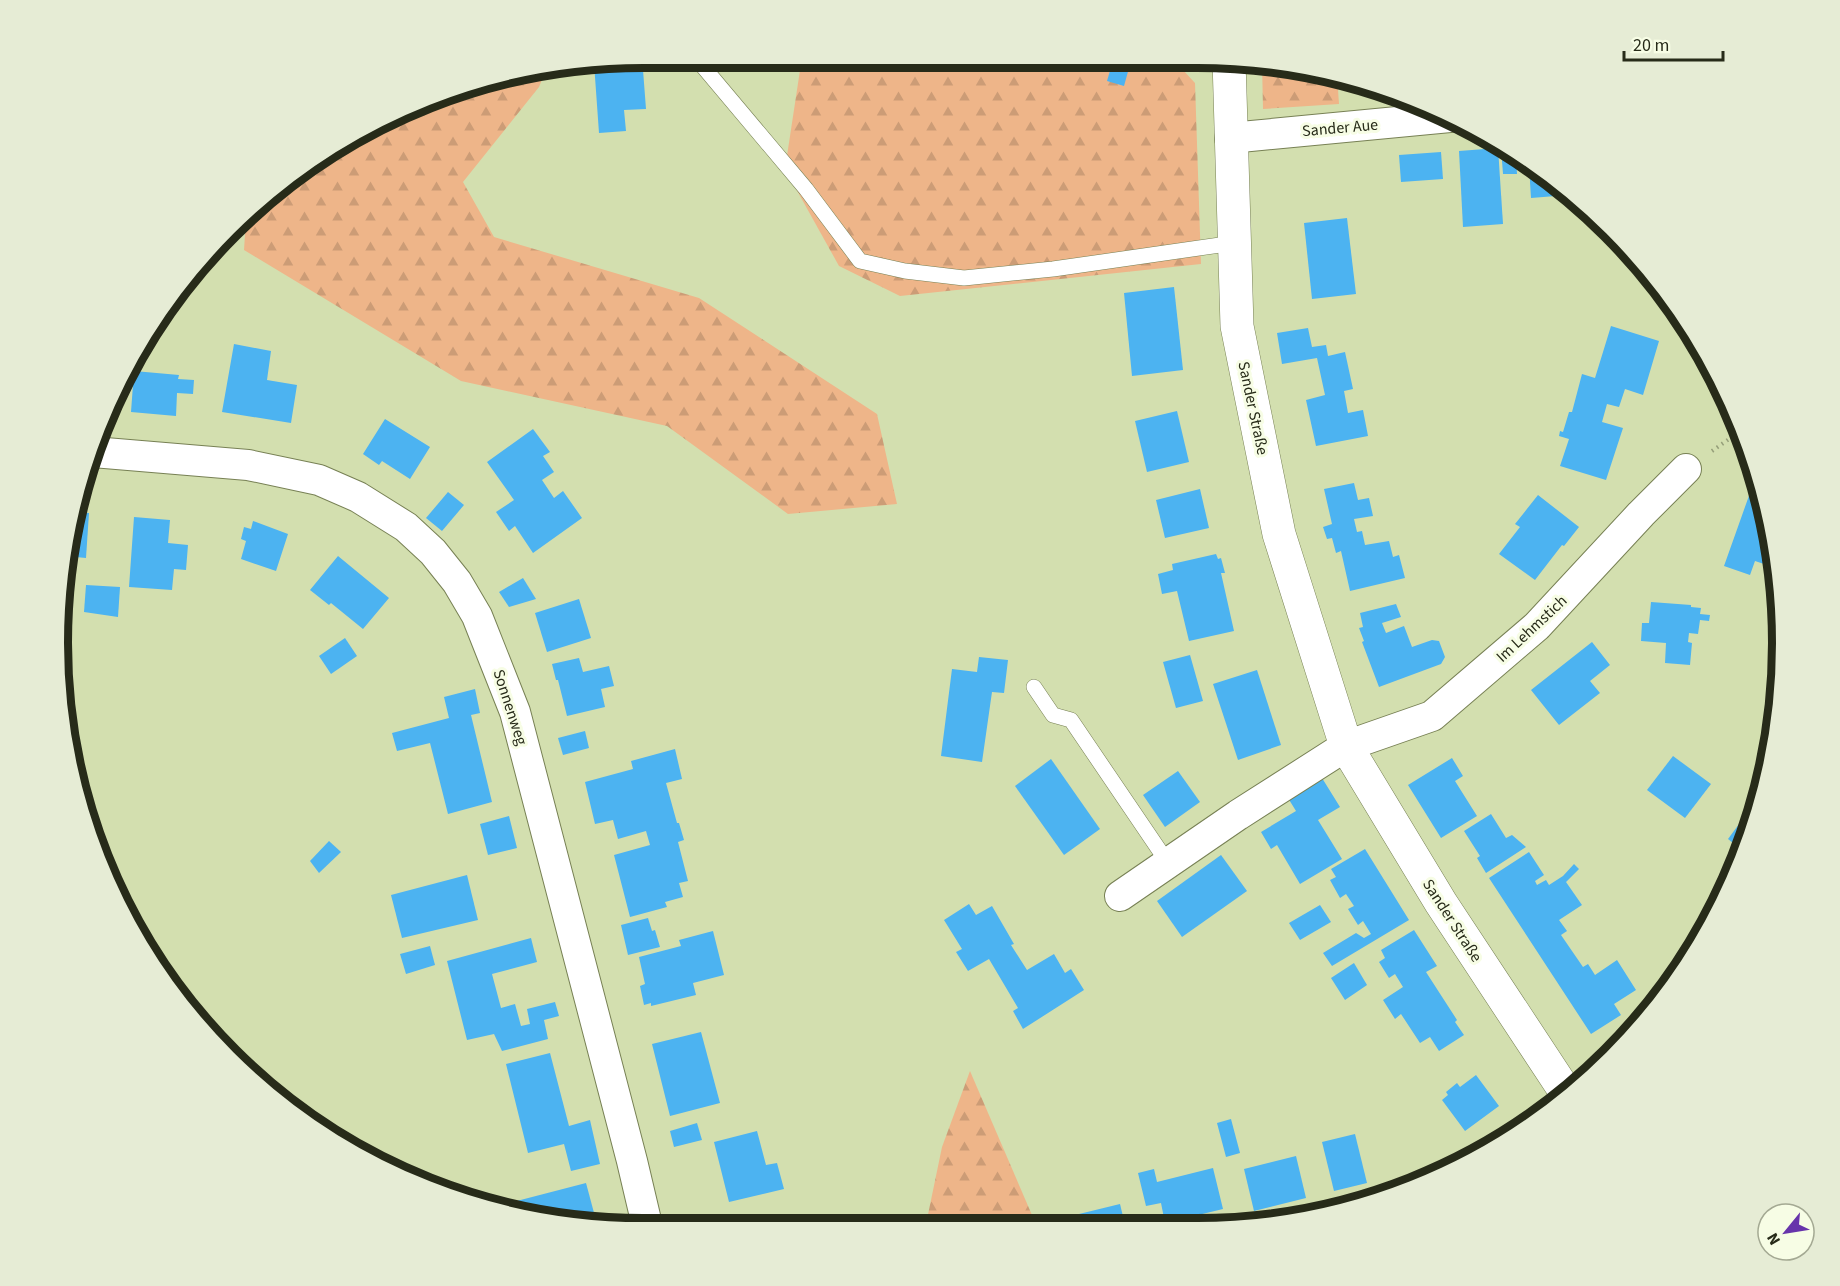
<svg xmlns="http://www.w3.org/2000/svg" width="1840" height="1286" viewBox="0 0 1840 1286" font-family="'Source Sans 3',sans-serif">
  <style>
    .forest { fill: url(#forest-firs) }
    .building { fill: #4cb3f1 }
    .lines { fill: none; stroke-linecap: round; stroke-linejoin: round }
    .lane-casing { stroke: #778054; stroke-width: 16 }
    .street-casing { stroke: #778054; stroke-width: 32 }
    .secondary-casing { stroke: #778054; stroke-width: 34 }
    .path { stroke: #969f7a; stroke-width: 4; stroke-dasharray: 1.5 4.5; stroke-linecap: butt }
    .lane { stroke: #fff; stroke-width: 15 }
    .street { stroke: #fff; stroke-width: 30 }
    .secondary { stroke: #fff; stroke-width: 33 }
    .labels { text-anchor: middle; stroke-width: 6; stroke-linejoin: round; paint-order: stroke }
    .street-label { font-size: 16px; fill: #272b19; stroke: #f7fde5 }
    .rim { fill: none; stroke: #272b19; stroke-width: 8 }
  </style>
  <defs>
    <pattern id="forest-firs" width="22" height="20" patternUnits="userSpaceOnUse" patternTransform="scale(1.5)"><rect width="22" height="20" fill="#eeb589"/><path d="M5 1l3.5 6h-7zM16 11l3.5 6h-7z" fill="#cc9c76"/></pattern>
  </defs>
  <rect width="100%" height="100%" fill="#d3dfaf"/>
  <g class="forest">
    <path d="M 802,57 L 1171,57 L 1195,83 L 1201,264 L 900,296 L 839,266 L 785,169 Z"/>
    <path d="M 1262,63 L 1311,68 L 1337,75 L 1339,104 L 1263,109 Z"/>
    <path d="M 546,70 L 539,87 L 463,182 L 494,237 L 699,298 L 877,414 L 897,504 L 788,514 L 667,426 L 461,381 L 244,250 L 246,219 L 318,156 L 491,77 Z"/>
    <path d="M 970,1071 L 1038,1229 L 925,1229 L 942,1147 Z"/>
  </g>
  <g class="building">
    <path d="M 643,57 L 655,57 L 655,69 L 643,70 L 646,109 L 624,110 L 626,131 L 599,133 L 594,63 Z"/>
    <path d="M 1112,64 L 1129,68 L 1124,86 L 1107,81 Z"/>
    <path d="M 1505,147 L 1516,155 L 1517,174 L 1503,174 L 1501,148 Z"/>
    <path d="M 1498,148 L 1503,224 L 1463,227 L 1459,151 Z"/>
    <path d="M 1441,152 L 1443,179 L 1401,182 L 1399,155 Z"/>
    <path d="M 1529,165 L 1568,195 L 1531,198 Z"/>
    <path d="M 1347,218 L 1356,294 L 1312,299 L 1304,223 Z"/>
    <path d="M 1174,287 L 1183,370 L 1132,376 L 1124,293 Z"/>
    <path d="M 1611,326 L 1659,341 L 1643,395 L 1625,389 L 1619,407 L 1607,404 L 1602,422 L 1623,428 L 1606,480 L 1560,466 L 1569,439 L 1559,436 L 1560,431 L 1563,432 L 1569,412 L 1572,412 L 1582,374 L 1595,378 Z"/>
    <path d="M 1308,328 L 1312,347 L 1326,345 L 1328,356 L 1345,352 L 1353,389 L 1344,391 L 1348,413 L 1363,410 L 1368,436 L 1316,446 L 1306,400 L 1325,395 L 1317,358 L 1282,364 L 1277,333 Z"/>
    <path d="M 234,344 L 271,351 L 267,380 L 297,385 L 291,423 L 222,412 Z"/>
    <path d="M 134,371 L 179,375 L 178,379 L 194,380 L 193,394 L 177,393 L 176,416 L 131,412 Z"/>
    <path d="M 1177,411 L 1189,462 L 1147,472 L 1135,421 Z"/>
    <path d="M 385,419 L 430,447 L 410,479 L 382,461 L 379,465 L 363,454 Z"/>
    <path d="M 533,429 L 550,452 L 543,456 L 554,472 L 542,480 L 554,498 L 563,491 L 582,518 L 533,553 L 515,526 L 509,531 L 496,512 L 514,500 L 487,462 Z"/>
    <path d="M 1756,476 L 1772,529 L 1776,568 L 1755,561 L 1750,575 L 1724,566 Z"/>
    <path d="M 1354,483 L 1358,500 L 1369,498 L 1373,516 L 1354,519 L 1357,532 L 1362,531 L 1365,545 L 1389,541 L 1393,557 L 1399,555 L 1405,578 L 1350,591 L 1341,551 L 1336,553 L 1332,538 L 1327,539 L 1323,527 L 1332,524 L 1324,489 Z"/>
    <path d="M 1200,489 L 1209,528 L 1165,538 L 1156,500 Z"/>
    <path d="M 448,492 L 464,505 L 442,531 L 426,518 Z"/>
    <path d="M 1538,495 L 1579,527 L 1564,546 L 1562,545 L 1535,580 L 1499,554 L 1520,527 L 1515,524 Z"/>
    <path d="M 77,512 L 89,513 L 86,558 L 65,556 Z"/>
    <path d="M 134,517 L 170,520 L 168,543 L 188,545 L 186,570 L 174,569 L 172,590 L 129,587 Z"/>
    <path d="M 253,521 L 288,534 L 276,571 L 241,559 L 246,541 L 241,539 L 244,527 L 251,529 Z"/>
    <path d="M 1216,554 L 1218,559 L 1221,558 L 1225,573 L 1221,573 L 1234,631 L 1189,641 L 1177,591 L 1162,594 L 1158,574 L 1173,570 L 1172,564 Z"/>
    <path d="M 338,556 L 389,598 L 363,629 L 331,603 L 329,605 L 310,590 Z"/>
    <path d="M 523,578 L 536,599 L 509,607 L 499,592 Z"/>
    <path d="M 86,585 L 120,587 L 118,617 L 84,612 Z"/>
    <path d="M 579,599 L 591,638 L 547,652 L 535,613 Z"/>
    <path d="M 1651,602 L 1691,605 L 1691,607 L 1701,608 L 1700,614 L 1710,615 L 1709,621 L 1700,620 L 1698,634 L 1689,633 L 1688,642 L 1692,643 L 1690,665 L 1665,663 L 1666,643 L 1641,641 L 1642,623 L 1649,623 Z"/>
    <path d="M 1396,604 L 1401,617 L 1382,623 L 1386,633 L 1404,626 L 1412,647 L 1432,640 L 1439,641 L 1445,657 L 1441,664 L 1379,687 L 1362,642 L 1364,641 L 1359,628 L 1363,627 L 1360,613 Z"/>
    <path d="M 345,638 L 357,656 L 331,674 L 319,656 Z"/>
    <path d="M 1592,642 L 1610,665 L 1590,681 L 1600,693 L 1559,725 L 1531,690 Z"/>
    <path d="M 1190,655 L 1203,701 L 1176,708 L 1163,662 Z"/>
    <path d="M 979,657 L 1008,660 L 1004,693 L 992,692 L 982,762 L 941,756 L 952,669 L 977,672 Z"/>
    <path d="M 579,658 L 583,672 L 609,666 L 614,686 L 601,689 L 605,707 L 567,716 L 558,680 L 556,680 L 552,664 Z"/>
    <path d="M 1257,670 L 1281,745 L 1238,760 L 1213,684 Z"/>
    <path d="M 475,689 L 480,713 L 471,715 L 492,802 L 448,814 L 430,743 L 397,751 L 392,733 L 449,718 L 444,697 Z"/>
    <path d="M 585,731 L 589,748 L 563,755 L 558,738 Z"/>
    <path d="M 675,749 L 682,779 L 666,783 L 677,823 L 679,823 L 684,840 L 678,842 L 688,881 L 679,883 L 683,897 L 665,902 L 667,907 L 630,917 L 614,855 L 650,845 L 646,831 L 618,839 L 613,820 L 595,824 L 585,782 L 633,769 L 631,761 Z"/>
    <path d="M 1673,756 L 1711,784 L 1685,818 L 1647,790 Z"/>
    <path d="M 1452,758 L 1463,776 L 1455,781 L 1477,816 L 1441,838 L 1408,785 Z"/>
    <path d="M 1051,759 L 1100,829 L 1064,855 L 1015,786 Z"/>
    <path d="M 1178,771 L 1200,802 L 1165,827 L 1143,795 Z"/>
    <path d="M 1322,778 L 1340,807 L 1318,820 L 1342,859 L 1300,884 L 1277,845 L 1271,849 L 1261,832 L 1296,811 L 1288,798 Z"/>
    <path d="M 1759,797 L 1760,797 L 1743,851 L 1728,839 Z"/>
    <path d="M 1491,814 L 1506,838 L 1512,835 L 1526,847 L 1486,873 L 1477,858 L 1480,856 L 1464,831 Z"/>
    <path d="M 509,816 L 517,848 L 488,855 L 480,824 Z"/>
    <path d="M 329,841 L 341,852 L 319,873 L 310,861 Z"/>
    <path d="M 1365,849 L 1409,920 L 1332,966 L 1323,953 L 1356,933 L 1364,938 L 1371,934 L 1363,921 L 1358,925 L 1348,909 L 1354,906 L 1346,894 L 1340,898 L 1330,880 L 1336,877 L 1331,869 Z"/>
    <path d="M 1529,852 L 1544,875 L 1535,881 L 1537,885 L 1546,880 L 1549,885 L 1563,876 L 1574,864 L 1579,869 L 1566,882 L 1582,905 L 1559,920 L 1567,931 L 1561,935 L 1583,967 L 1588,964 L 1595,975 L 1617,960 L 1636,990 L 1614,1004 L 1621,1015 L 1591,1034 L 1489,878 Z"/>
    <path d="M 1221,855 L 1247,891 L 1182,937 L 1157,901 Z"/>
    <path d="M 467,875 L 478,920 L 402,938 L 391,895 Z"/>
    <path d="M 969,904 L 976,915 L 992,906 L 1014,944 L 1011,945 L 1027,970 L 1054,954 L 1065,973 L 1071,969 L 1084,990 L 1023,1029 L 1013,1011 L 1018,1008 L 989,959 L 968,971 L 956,952 L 962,949 L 944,920 Z"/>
    <path d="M 1320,905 L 1331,922 L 1300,940 L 1289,923 Z"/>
    <path d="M 648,918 L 652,931 L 655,930 L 660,947 L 628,955 L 621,925 Z"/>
    <path d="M 1414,930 L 1437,966 L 1426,972 L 1457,1020 L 1455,1022 L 1464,1035 L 1439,1051 L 1430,1037 L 1420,1043 L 1401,1014 L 1395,1019 L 1383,1000 L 1403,987 L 1395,974 L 1389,978 L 1379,962 L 1385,958 L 1381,950 Z"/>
    <path d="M 713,931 L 724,975 L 693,983 L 696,995 L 651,1006 L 651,1003 L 644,1005 L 640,986 L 645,984 L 639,957 L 681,946 L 679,940 Z"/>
    <path d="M 531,938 L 537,962 L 492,974 L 501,1008 L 515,1004 L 521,1026 L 530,1024 L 527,1009 L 555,1002 L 559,1016 L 544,1020 L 548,1039 L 502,1051 L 494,1034 L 467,1040 L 447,961 Z"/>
    <path d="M 430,946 L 435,965 L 406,974 L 400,954 Z"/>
    <path d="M 1354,963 L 1367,985 L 1345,1000 L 1331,978 Z"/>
    <path d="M 701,1032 L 720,1103 L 670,1116 L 652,1044 Z"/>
    <path d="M 1622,1037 L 1626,1040 L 1609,1059 L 1606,1058 Z"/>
    <path d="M 550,1053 L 569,1126 L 590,1120 L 600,1164 L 571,1171 L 564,1144 L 528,1153 L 506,1064 Z"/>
    <path d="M 1476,1075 L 1499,1106 L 1465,1131 L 1442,1100 L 1448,1095 L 1446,1092 L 1457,1083 L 1460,1087 Z"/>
    <path d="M 1231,1119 L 1240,1153 L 1226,1157 L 1217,1123 Z"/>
    <path d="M 697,1123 L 702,1140 L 674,1147 L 670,1131 Z"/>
    <path d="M 757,1131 L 766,1165 L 777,1163 L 784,1189 L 729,1202 L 714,1142 Z"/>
    <path d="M 1355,1134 L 1367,1183 L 1334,1191 L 1322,1142 Z"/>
    <path d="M 1296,1156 L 1306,1198 L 1254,1211 L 1244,1169 Z"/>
    <path d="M 1213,1168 L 1223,1209 L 1165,1223 L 1161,1203 L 1146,1206 L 1138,1173 L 1154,1169 L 1157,1182 Z"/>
    <path d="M 586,1183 L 597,1224 L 528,1218 L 494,1207 Z"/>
    <path d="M 1120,1204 L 1126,1229 L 1083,1229 L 1079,1214 Z"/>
    <path d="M 790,1219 L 791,1229 L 734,1229 L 734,1228 Z"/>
  </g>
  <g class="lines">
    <g class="lane-casing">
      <g id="lane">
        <path d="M 695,57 L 806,189 L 860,261 L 905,271 L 964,278 L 1053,269 L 1234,243"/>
        <path d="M 1034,687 L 1053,715 L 1071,720 L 1168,863"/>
      </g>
    </g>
    <g class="street-casing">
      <g id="street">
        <path d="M 1230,138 L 1450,117"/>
        <path d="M 93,452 L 248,465 L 319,480 L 358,497 L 406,527 L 433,552 L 457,582 L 477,616 L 515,712 L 632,1161 L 648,1229"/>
        <path d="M 1120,896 L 1238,815 L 1346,746 L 1432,716 L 1537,626 L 1641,514 L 1686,469"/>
      </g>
    </g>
    <g class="secondary-casing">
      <path id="secondary" d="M 1229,60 L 1237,326 L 1279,534 L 1346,746 L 1441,903 L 1565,1091"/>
    </g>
    <path class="path" d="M 1712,451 L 1742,430"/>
    <use href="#lane" class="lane"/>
    <use href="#street" class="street"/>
    <use href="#secondary" class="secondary"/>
  </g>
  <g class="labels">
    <g class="street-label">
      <text transform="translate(1340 127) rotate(-5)" y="6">Sander Aue</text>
      <text transform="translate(1254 408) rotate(78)" y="6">Sander Straße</text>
      <text transform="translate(1531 628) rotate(-43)" y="6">Im Lehmstich</text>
      <text transform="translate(511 707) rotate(72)" y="6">Sonnenweg</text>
      <text transform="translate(1453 920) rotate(57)" y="6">Sander Straße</text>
    </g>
  </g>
  <path d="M0 0H1840V1286H0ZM643 68H1197A575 575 0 0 1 1772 643V643A575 575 0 0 1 1197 1218H643A575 575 0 0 1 68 643V643A575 575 0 0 1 643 68Z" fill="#e6ecd5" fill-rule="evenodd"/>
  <path class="rim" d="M643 68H1197A575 575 0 0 1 1772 643V643A575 575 0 0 1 1197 1218H643A575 575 0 0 1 68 643V643A575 575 0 0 1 643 68Z"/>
  <g transform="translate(1786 1232) rotate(240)"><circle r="28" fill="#f7fde5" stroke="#a4a993" stroke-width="1.5"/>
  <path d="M0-4.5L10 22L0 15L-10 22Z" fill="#6734ab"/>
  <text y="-9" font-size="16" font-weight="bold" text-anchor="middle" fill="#272b19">N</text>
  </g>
  <path d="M1624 51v9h99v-9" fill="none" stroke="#272b19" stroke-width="3"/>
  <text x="1633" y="51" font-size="18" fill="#272b19" stroke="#f7fde5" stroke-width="4.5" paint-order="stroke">20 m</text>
</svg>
